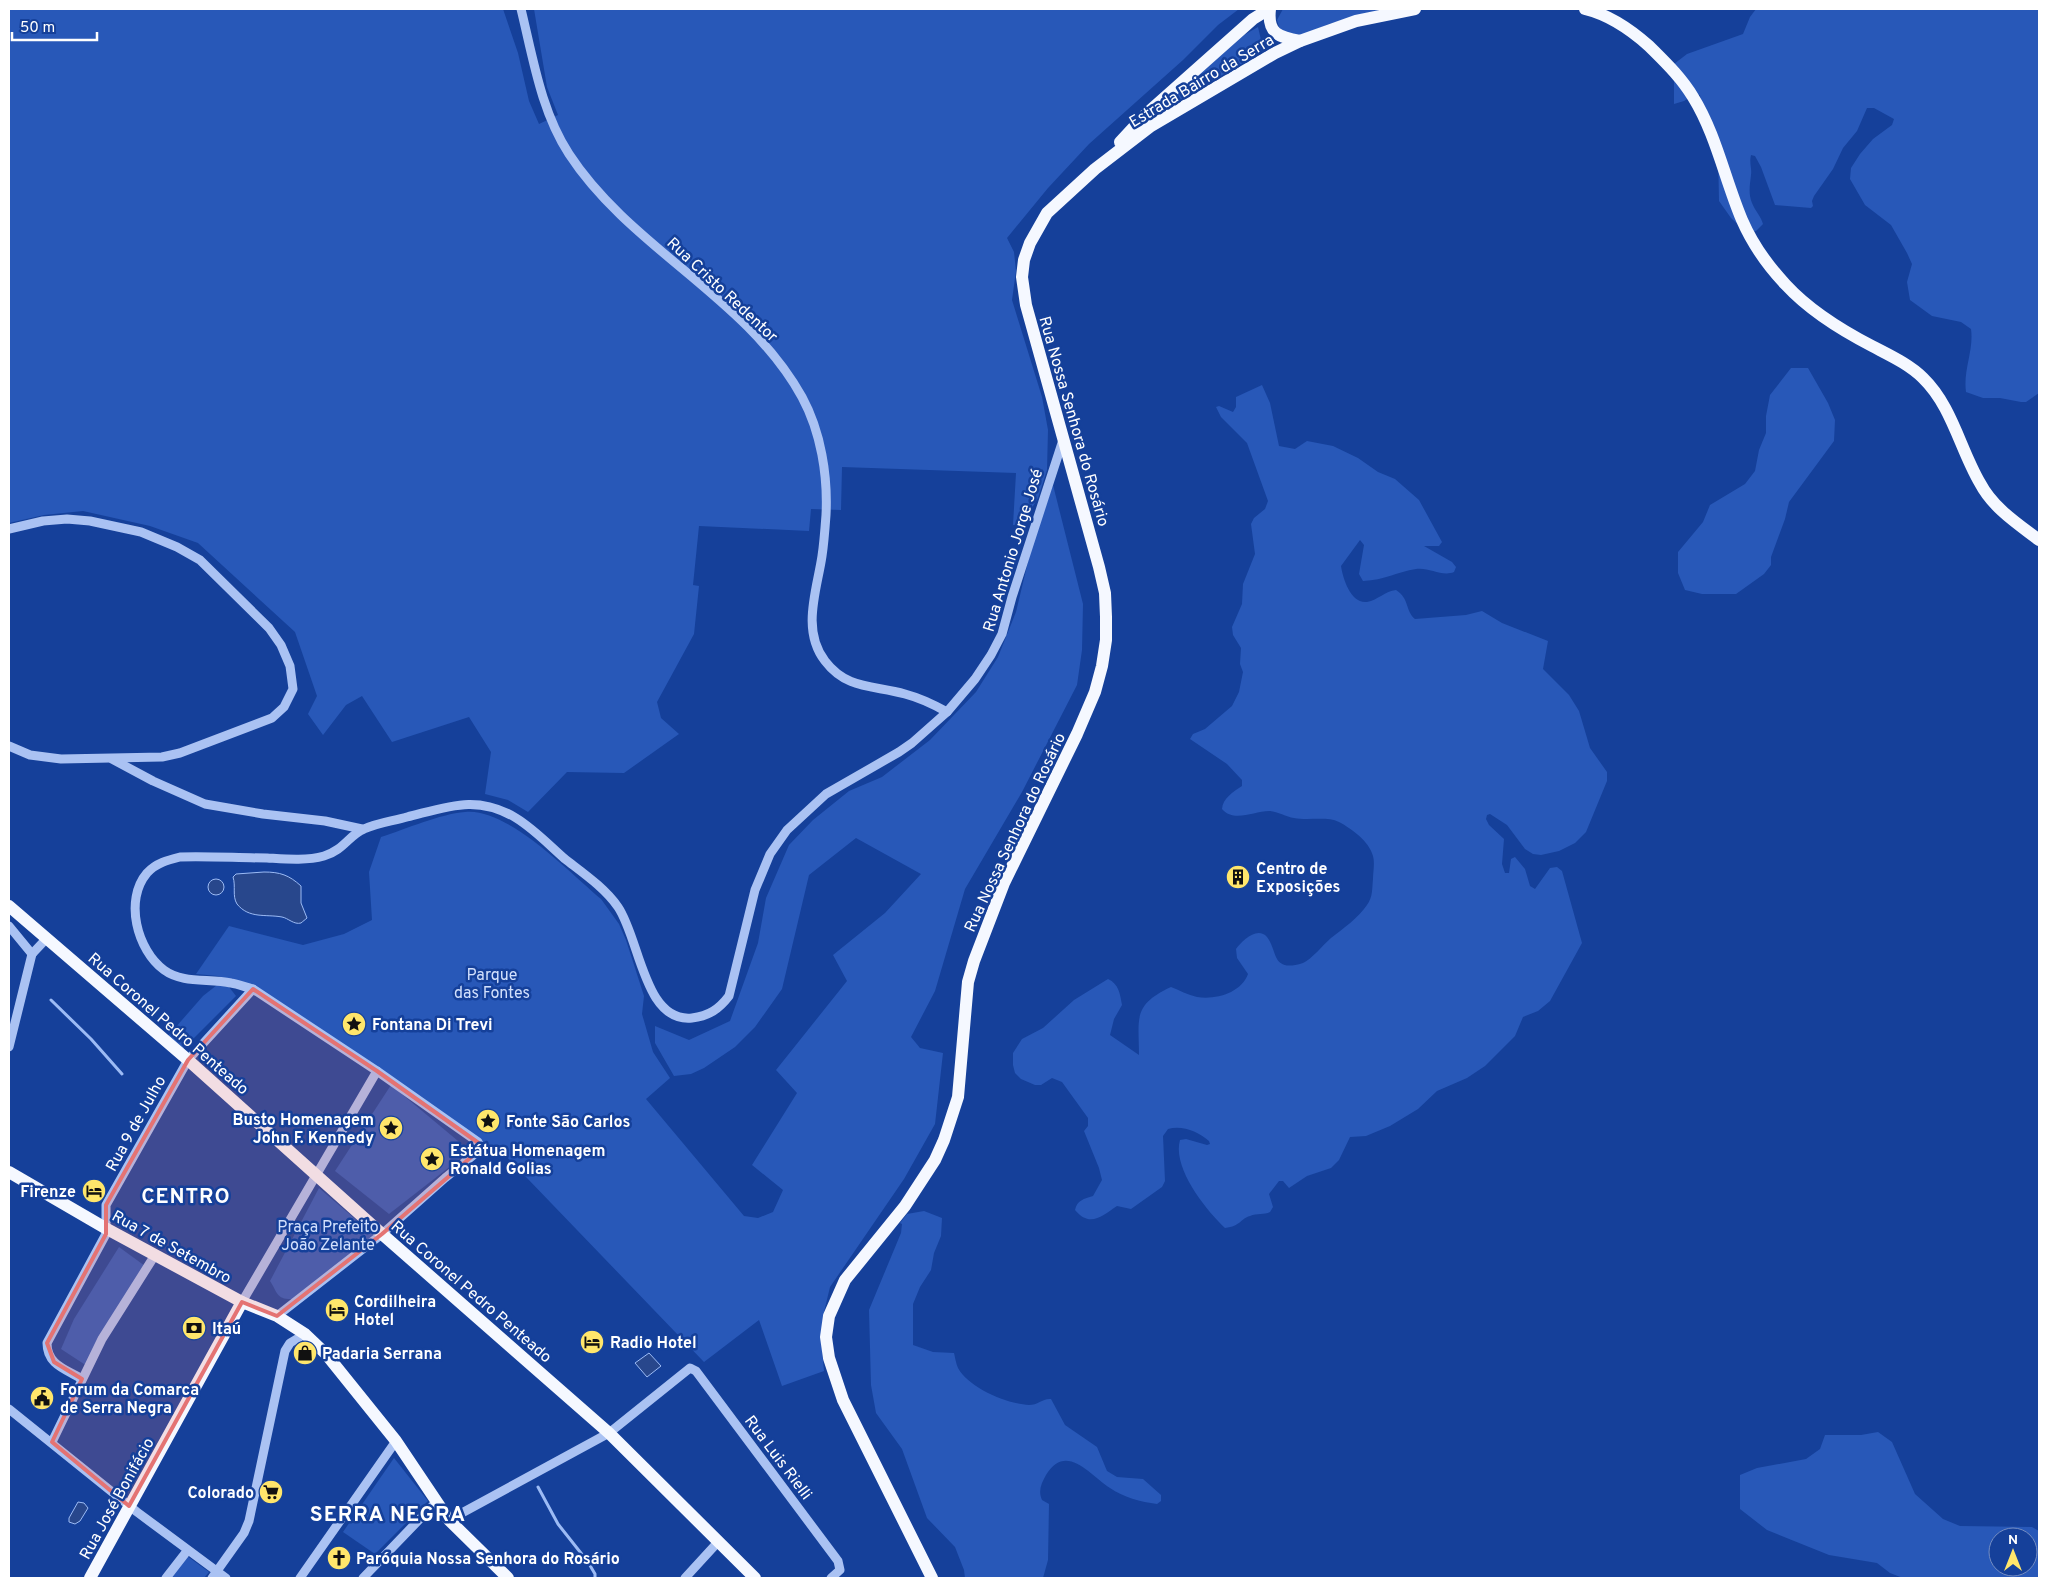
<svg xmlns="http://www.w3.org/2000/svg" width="2048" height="1587" viewBox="0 0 2048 1587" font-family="Overpass,sans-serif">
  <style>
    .green { fill: #2858b8; fill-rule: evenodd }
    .water { fill: #28478c; stroke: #9cbbf5 }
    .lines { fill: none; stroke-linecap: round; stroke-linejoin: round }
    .stream { stroke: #9cbbf5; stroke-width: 3 }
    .minor { stroke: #aac2f3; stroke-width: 9 }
    .major { stroke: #f5f8ff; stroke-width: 12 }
    .marked { fill: #e47373; fill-opacity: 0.2; stroke: #e47373; stroke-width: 4; stroke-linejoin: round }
    .labels { text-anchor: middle; stroke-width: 5; stroke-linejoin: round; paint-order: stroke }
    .street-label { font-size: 16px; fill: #fff; stroke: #15409a }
    .poi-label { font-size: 16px; font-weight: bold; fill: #fff; stroke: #15409a; text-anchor: start }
    .park-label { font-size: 16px; fill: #d2e0fd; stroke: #15409a }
    .district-label { font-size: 21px; font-weight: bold; letter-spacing: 1px; fill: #fff; stroke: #15409a }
  </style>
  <rect width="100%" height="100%" fill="#15409a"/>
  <g class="green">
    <path d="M 9,9 L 503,9 L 518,53 L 529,101 L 539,124 L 558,115 L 547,87 L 534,9 L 1239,9 L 1218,25 L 1183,60 L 1089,144 L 1048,188 L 1007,238 L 1014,252 L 1016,271 L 1012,300 L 1042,397 L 1048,430 L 1047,470 L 1038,498 L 1022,524 L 1013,525 L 1016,473 L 842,467 L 841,510 L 811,509 L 809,531 L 699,526 L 693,585 L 699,586 L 694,634 L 657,702 L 661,718 L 679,734 L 624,773 L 567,772 L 528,812 L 508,800 L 485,794 L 491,752 L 469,717 L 392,742 L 362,696 L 346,705 L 323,735 L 308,714 L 317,696 L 295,632 L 198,543 L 150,526 L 83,511 L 44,515 L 9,523 Z"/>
    <path d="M 1283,9 L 1386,9 L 1329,24 L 1302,35 L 1285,34 L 1279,27 L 1277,20 Z"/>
    <path d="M 1756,9 L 2039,9 L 2039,393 L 2026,402 L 2021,402 L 2000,398 L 1983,398 L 1966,392 C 1963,370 1974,350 1971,329 L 1961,322 L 1932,316 L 1910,300 L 1907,282 L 1912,264 L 1907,253 L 1891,225 L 1865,205 L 1850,179 L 1851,168 L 1860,154 L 1873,139 L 1892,125 L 1894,119 L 1874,108 L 1867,108 L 1857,131 L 1843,148 L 1833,169 L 1814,196 L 1812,201 L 1813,206 L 1811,208 L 1775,205 L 1761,167 L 1755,156 L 1751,155 C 1749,163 1752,168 1751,175 C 1750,185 1748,193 1752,203 C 1755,211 1761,216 1763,224 L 1756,231 L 1747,233 L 1731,218 L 1719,201 L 1718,150 L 1704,127 L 1700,95 L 1695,94 L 1684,101 L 1674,104 L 1674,64 L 1687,54 L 1743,34 L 1750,17 Z"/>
    <path d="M 1258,27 L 1261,40 L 1270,47 L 1161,111 L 1160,108 L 1244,35 Z"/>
    <path d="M 1791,368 L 1808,368 L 1828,403 L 1835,420 L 1834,441 L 1789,502 L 1785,519 L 1771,557 L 1771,565 L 1764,574 L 1736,594 L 1702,594 L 1685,590 L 1678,573 L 1678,552 L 1703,522 L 1710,505 L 1745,484 L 1755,471 L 1759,450 L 1766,433 L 1766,416 L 1770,395 Z"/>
    <path d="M 1262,385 L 1270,403 L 1279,446 L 1295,449 L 1307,441 L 1333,446 L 1358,458 L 1378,472 L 1395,479 L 1419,500 L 1442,542 L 1439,546 L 1424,546 L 1452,562 L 1456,567 L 1454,572 C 1442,577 1429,567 1416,569 C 1397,572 1385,580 1363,581 L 1359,574 L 1364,545 L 1360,540 L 1341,566 C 1343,579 1351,604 1367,602 C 1378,600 1385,591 1396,590 C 1410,599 1405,611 1415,619 L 1466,615 L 1482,611 L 1502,623 L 1548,641 L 1543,669 L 1569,695 L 1579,711 L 1590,748 L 1607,772 L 1607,781 L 1586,832 L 1575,843 L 1559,851 L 1541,855 L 1533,854 L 1525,849 L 1507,825 L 1490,814 L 1487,815 L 1486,819 L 1489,825 L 1504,839 L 1502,864 L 1505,873 L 1509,873 L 1511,859 L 1515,857 L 1525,869 L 1530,886 L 1535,889 L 1550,868 L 1557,867 L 1562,871 L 1582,943 L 1550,1001 L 1538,1011 L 1523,1017 L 1515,1036 L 1485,1066 L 1467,1078 L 1437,1091 L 1418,1109 L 1390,1126 L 1366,1136 L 1350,1137 L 1339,1160 L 1331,1168 L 1307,1176 L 1289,1188 L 1283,1181 L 1279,1181 L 1269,1194 L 1273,1207 L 1270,1212 C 1264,1215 1257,1213 1250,1216 C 1240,1219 1241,1226 1225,1228 C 1206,1210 1172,1168 1180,1140 L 1186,1139 L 1207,1145 L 1210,1144 L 1209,1141 C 1198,1132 1183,1125 1168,1129 L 1163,1136 L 1165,1181 L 1162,1187 L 1131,1209 L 1117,1206 C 1102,1216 1090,1228 1075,1210 C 1077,1200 1084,1199 1093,1196 L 1102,1180 L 1099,1168 L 1084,1131 L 1088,1126 L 1088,1118 L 1062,1082 L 1052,1078 L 1041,1085 L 1035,1085 L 1021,1079 L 1015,1073 L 1013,1065 L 1013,1053 L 1022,1039 L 1043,1028 L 1074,1000 L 1108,979 C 1119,984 1120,994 1122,1005 L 1114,1019 L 1110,1035 L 1139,1055 C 1139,1019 1132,1005 1171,987 C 1179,990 1188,995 1197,997 C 1216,1000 1241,993 1248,974 L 1237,958 L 1236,949 C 1242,941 1257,926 1267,937 C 1278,951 1271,973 1303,963 C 1311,960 1324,944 1331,938 C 1344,928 1358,918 1367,905 C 1373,897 1372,888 1373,879 C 1373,872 1375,863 1373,856 C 1369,841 1352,829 1339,822 C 1327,816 1308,821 1294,818 C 1286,817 1277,811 1269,811 C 1254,811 1234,823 1222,809 C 1223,798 1233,792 1242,786 L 1242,780 L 1227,764 L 1190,739 L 1193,734 L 1205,729 L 1232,706 L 1239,692 L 1243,672 L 1240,664 L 1241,648 L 1233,635 L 1232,627 L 1242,604 L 1243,584 L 1255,554 L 1251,524 L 1254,518 L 1265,509 L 1268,501 L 1247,443 L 1221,417 L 1216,407 L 1219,406 L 1233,412 L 1236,407 L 1236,397 Z"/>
    <path d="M 1053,485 L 1083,604 L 1082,650 L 1077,685 L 1022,792 L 965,889 L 935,991 L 911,1037 L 920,1048 L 943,1053 L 935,1124 L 904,1179 L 830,1287 L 824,1312 L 821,1339 L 824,1371 L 782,1386 L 759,1320 L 704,1362 L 502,1152 L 486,1145 L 390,1075 L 257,988 L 218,976 L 196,974 L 229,926 L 303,945 L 344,934 L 372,920 L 369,872 L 381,837 C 406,829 440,814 465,812 C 507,807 570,873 601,899 L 619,924 L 626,940 L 644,996 L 642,1014 L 653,1052 L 670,1078 L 646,1099 L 744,1216 L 758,1218 L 773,1212 L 783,1190 L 752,1165 L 797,1093 L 776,1070 L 847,981 L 833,955 L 885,913 L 921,874 L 856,838 L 809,875 L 782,989 L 755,1027 L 735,1047 L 704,1068 L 691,1074 L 674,1076 L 655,1043 L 655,1026 L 689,1040 L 730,1021 L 758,943 L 766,898 L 789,845 L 813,820 L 849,791 L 882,777 L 930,740 L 976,692 L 998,657 L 1016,612 L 1032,545 Z"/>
    <path d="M 217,985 L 229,987 L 236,996 L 182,1050 L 168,1036 L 203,996 Z"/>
    <path d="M 391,1085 L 470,1151 L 389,1214 L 335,1171 Z"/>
    <path d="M 319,1188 L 375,1236 L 294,1299 C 276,1300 278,1293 270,1281 Z"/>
    <path d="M 924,1211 L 942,1218 L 941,1236 L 934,1253 L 931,1270 L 920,1287 L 913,1304 L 913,1345 L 933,1352 L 954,1353 C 955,1357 956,1364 958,1368 C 969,1388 1007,1404 1029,1405 C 1038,1405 1043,1398 1051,1399 L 1065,1425 L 1097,1447 L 1107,1471 L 1117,1477 L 1143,1479 L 1161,1495 L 1161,1501 L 1157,1504 C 1141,1502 1123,1497 1110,1488 C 1090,1475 1066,1442 1046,1475 C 1041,1484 1038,1491 1042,1500 L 1049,1504 L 1048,1560 L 1043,1578 L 965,1578 L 964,1570 L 955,1547 L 927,1518 L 902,1449 L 876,1413 L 871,1385 L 869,1310 L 901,1233 L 902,1224 L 900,1223 L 907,1214 Z"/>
    <path d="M 119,1247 L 145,1266 L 87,1366 L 61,1349 L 74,1319 Z"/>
    <path d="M 1878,1432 L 1892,1442 L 1915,1494 L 1943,1519 L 1960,1526 L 2032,1527 L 2039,1531 L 2039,1576 L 2037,1578 L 1903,1578 L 1890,1573 L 1877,1563 L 1829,1555 L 1767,1530 L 1740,1509 L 1740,1475 L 1757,1468 L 1806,1459 L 1820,1449 L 1825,1435 L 1861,1435 ZM 1998,1537 L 2028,1537 L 2028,1567 L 1998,1567 Z"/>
    <path d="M 394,1458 L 428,1501 L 375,1554 L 343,1532 Z"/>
    <path d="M 187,1556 L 209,1572 L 204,1578 L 170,1578 Z"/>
  </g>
  <g class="water">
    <path d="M 264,872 C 280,872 289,875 301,886 L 301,903 L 307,918 C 306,919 302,922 301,923 C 294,925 288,918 282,917 C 266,914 249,919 237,904 C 232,896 236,886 233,877 L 236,874 Z"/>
    <circle cx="216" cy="887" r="8"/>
    <path d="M 649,1353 L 661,1366 L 647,1377 L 635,1363 Z"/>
    <path d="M 78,1502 L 84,1503 L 88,1508 L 80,1521 L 75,1524 L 69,1522 L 69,1518 Z"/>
  </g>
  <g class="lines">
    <g class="stream">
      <path d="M 51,1000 L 91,1039 L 122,1074"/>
      <path d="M 538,1487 L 558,1524 L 588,1562 L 595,1574 L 595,1578"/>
    </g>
    <g class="minor">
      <path d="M 521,9 C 533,58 541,111 569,154 C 631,249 747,297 802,397 C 821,432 828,476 826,515 C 825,529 824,543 822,556 C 817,590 801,630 825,661 C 847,690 874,685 905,694 C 920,698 933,704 947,712"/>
      <path d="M 9,529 L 43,521 L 67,519 L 90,521 L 141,532 L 177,547 L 200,560 L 269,628 L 281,645 L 290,666 L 293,689 L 284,707 L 272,718 L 180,753 L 162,757 L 61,759 L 30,755 L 9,746"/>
      <path d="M 112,759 L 153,781 L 205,804 L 263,814 L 325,821 L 362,829"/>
      <path d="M 9,926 L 32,954"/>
      <path d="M 32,954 L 47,938"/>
      <path d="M 9,1047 L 32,954"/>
      <path d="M 242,1302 L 377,1071"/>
      <path d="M 277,1316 L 382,1234 L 445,1178 L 476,1153 L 480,1146 L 478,1142 L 377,1071 L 253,989 C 245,987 238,984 231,983 C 209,978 183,984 164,970 C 137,950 124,900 147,873 C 156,863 168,860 180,857 C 209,856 238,858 267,858 C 285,859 306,861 324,856 C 344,850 349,835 364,829 C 377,823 393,821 407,817 C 447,807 477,794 516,818 C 534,829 549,845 565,859 C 583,873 605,888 618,907 C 640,939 644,1023 692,1018 C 709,1016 719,1009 729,996 L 755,890 L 770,854 L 787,830 L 826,794 L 899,752 L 912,743 L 947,712 L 975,679 L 991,655 L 1002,634 L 1012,597 L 1063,440"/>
      <path d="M 82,1379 C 66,1369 47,1365 47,1343 L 106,1234 L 106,1205 L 188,1060 L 253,989"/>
      <path d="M 9,1409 L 137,1512 L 226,1578"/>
      <path d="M 52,1442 L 102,1339 L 155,1255"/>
      <path d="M 449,1520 L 609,1433 L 690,1368 L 696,1371 L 838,1561 L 840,1570 L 831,1578"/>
      <path d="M 166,1578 L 187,1551"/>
      <path d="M 212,1578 L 244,1533 L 249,1521 L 285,1351 L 290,1343 L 305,1334"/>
      <path d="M 300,1578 L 396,1441"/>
      <path d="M 363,1578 L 437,1501"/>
      <path d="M 685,1578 L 718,1542"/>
    </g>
    <g class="major">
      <path d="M 1270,9 C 1267,34 1279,37 1300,41"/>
      <path d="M 1585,9 C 1610,15 1630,29 1649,46 C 1665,62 1681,77 1693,97 C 1716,134 1725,180 1742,220 C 1752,243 1769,267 1786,285 C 1810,311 1841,330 1872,346 C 1889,355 1909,364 1923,378 C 1952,406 1960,449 1980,483 C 1993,508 2018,524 2039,540"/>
      <path d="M 1120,142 L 1145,115 L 1253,19 L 1269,9"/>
      <path d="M 9,906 L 188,1060 L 382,1234 L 609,1433 L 755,1578"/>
      <path d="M 9,1172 L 107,1229 L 242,1302 L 277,1316 L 305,1334 L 326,1354 L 396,1441 L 449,1520 L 508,1578"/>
      <path d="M 90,1578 L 242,1302"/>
      <path d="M 932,1578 L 843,1400 L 829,1358 L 826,1337 L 829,1316 L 845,1280 L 905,1206 L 935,1160 L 944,1140 L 958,1097 L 968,982 L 974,961 L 1004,883 L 1077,734 L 1095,692 L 1102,666 L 1106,640 L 1106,617 L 1105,593 L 1099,567 L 1026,305 L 1022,277 L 1024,260 L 1030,243 L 1047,213 L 1095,169 L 1151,126 L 1275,53 L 1300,41 L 1356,21 L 1415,9"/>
    </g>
  </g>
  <path class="marked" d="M 253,989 L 377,1071 L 480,1144 L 476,1153 L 382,1234 L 277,1316 L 242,1302 L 129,1506 L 52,1442 L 82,1379 L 54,1362 L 47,1343 L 106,1234 L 106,1205 L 188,1060 Z"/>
  <defs>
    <g id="building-disc" transform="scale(1.25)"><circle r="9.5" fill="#ffe66b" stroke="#15409a"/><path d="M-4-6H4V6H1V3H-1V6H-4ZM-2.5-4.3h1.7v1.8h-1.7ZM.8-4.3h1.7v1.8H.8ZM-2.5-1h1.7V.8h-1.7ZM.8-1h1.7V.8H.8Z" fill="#111"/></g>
    <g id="sight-disc" transform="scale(1.25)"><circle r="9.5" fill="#ffe66b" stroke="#15409a"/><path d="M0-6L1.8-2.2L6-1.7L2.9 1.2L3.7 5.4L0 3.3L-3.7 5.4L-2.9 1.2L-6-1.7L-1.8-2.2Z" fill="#111"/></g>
    <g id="hotel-disc" transform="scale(1.25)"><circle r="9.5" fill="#ffe66b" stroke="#15409a"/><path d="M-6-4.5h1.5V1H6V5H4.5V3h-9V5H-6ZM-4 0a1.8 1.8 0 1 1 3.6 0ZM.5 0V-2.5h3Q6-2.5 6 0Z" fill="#111"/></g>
    <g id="bank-disc" transform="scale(1.25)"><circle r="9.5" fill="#ffe66b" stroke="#15409a"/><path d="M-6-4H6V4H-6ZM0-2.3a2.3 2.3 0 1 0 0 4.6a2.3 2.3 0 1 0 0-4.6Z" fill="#111"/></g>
    <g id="shop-disc" transform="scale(1.25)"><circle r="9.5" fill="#ffe66b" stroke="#15409a"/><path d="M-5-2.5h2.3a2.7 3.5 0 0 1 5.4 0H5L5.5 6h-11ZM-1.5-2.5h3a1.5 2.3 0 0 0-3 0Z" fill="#111"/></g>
    <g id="civic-disc" transform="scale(1.25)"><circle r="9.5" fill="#ffe66b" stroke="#15409a"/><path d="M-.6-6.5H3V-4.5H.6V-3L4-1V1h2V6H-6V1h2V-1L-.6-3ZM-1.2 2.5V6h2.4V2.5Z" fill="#111"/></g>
    <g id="supermarket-disc" transform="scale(1.25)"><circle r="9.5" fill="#ffe66b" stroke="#15409a"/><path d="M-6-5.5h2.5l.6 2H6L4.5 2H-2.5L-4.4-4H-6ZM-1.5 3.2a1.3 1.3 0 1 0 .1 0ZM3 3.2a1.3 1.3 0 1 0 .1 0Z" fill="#111"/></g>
    <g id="church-disc" transform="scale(1.25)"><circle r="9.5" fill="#ffe66b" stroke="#15409a"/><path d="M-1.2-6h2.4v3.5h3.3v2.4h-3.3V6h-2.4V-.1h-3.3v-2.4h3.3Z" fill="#111"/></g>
  </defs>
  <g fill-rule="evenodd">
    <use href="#building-disc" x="1238" y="877"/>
    <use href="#sight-disc" x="354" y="1024"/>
    <use href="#sight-disc" x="488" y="1121"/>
    <use href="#sight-disc" x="391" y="1128"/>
    <use href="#sight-disc" x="432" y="1159"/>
    <use href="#hotel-disc" x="94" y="1191"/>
    <use href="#hotel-disc" x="337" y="1310"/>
    <use href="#bank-disc" x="194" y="1328"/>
    <use href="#hotel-disc" x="592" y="1342"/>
    <use href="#shop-disc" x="305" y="1353"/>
    <use href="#civic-disc" x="42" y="1398"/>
    <use href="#supermarket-disc" x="271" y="1492"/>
    <use href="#church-disc" x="339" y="1558"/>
  </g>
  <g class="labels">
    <g class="street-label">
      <text transform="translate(1201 80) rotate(-31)" y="6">Estrada Bairro da Serra</text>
      <text transform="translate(723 289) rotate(43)" y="6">Rua Cristo Redentor</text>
      <text transform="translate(1075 421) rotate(74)" y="6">Rua Nossa Senhora do Rosário</text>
      <text transform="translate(1012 550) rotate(-73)" y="6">Rua Antonio Jorge José</text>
      <text transform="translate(1014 832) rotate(-65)" y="6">Rua Nossa Senhora do Rosário</text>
      <text transform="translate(169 1023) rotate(41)" y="6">Rua Coronel Pedro Penteado</text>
      <text transform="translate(135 1123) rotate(-61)" y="6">Rua 9 de Julho</text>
      <text transform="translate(172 1246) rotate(29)" y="6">Rua 7 de Setembro</text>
      <text transform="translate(472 1291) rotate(41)" y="6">Rua Coronel Pedro Penteado</text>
      <text transform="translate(779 1457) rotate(53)" y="6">Rua Luis Rielli</text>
      <text transform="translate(116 1498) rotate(-61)" y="6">Rua José Bonifácio</text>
    </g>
    <g class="poi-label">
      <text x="1256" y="874">Centro de<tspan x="1256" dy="18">Exposições</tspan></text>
      <text x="372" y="1030">Fontana Di Trevi</text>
      <text x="374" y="1125" text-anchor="end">Busto Homenagem<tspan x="374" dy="18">John F. Kennedy</tspan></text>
      <text x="506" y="1127">Fonte São Carlos</text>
      <text x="450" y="1156">Estátua Homenagem<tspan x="450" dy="18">Ronald Golias</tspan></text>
      <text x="76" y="1197" text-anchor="end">Firenze</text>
      <text x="354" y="1307">Cordilheira<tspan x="354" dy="18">Hotel</tspan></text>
      <text x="212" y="1334">Itaú</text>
      <text x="610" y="1348">Radio Hotel</text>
      <text x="322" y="1359">Padaria Serrana</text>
      <text x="60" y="1395">Forum da Comarca<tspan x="60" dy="18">de Serra Negra</tspan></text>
      <text x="254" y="1498" text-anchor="end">Colorado</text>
      <text x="356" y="1564">Paróquia Nossa Senhora do Rosário</text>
    </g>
    <g class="park-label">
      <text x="492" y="980">Parque<tspan x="492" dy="18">das Fontes</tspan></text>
      <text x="328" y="1232">Praça Prefeito<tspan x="328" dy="18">João Zelante</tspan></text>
    </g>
    <g class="district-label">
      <text x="186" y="1203">CENTRO</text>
      <text x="388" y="1521">SERRA NEGRA</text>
    </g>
  </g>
  <rect width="2048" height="1587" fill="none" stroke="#ffffff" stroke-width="20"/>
  <g transform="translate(2013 1552)"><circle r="24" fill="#15409a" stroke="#738cc2"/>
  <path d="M0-4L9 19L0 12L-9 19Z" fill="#ffe66b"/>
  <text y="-8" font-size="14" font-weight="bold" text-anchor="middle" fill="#ffffff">N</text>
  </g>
  <path d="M12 32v8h85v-8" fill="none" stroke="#ffffff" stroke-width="2.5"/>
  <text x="20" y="32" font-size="15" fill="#ffffff" stroke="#15409a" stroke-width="4" paint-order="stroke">50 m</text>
</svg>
